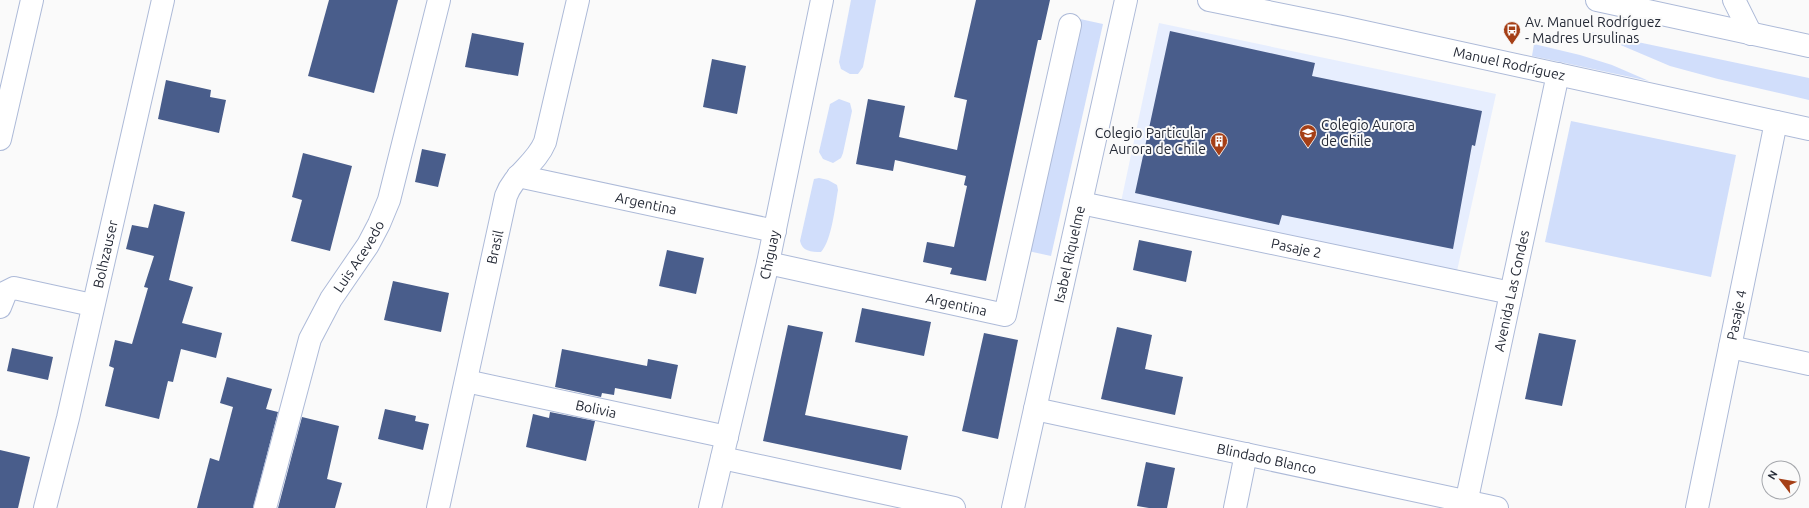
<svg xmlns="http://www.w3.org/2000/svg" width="1809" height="508" viewBox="0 0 1809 508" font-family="Ubuntu,sans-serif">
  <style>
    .built { fill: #e7eefe }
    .green { fill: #d1defb }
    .building { fill: #495d8b }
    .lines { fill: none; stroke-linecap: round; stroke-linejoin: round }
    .minor-casing { stroke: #adbad8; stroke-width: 24 }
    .tertiary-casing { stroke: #adbad8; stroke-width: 24 }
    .primary-casing { stroke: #adbad8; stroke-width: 24 }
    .minor { stroke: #fff; stroke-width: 22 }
    .tertiary { stroke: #fff; stroke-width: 22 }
    .primary { stroke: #fff; stroke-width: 22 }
    .labels { text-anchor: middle; stroke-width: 4; stroke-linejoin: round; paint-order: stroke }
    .poi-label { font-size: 14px; fill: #262b37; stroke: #fafafa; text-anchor: start }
    .street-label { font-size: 14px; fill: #262b37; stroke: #fafafa }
  </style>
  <rect width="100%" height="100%" fill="#fafafa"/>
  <path class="built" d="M 1159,23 L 1496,94 L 1457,271 L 1121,202 Z"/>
  <g class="green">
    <path d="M 851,0 L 876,0 L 863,67 L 858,74 L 850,74 L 841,69 L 839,62 Z"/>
    <path d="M 1080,19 L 1103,24 L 1051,256 L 1028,251 Z"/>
    <path d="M 1590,32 L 1809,78 L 1809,100 L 1718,79 L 1670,66 Z"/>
    <path d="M 1534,44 L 1580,55 L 1612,65 L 1649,81 L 1532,56 Z"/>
    <path d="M 839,99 L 850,103 L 852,111 L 843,153 L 841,158 L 833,163 L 823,159 L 819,152 L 830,104 Z"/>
    <path d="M 1571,121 L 1736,155 L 1711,277 L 1545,242 Z"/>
    <path d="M 819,178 L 828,180 L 837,185 L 838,190 C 835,206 832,240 821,252 C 811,252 802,251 800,241 L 813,183 L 814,179 Z"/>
  </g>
  <g class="building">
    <path d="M 329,0 L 398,0 L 374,93 L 308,76 Z"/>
    <path d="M 976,0 L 1050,0 L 1041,40 L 1038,40 L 986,281 L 950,274 L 952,268 L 923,262 L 927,242 L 954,247 L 967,186 L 964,185 L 966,176 L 895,160 L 893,171 L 856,164 L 868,99 L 905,106 L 899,137 L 957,150 L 967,100 L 954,97 Z"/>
    <path d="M 1170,31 L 1315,63 L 1312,76 L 1482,111 L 1475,146 L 1472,145 L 1453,249 L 1282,215 L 1279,225 L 1135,193 Z"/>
    <path d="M 472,33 L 524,43 L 518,76 L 465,67 Z"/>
    <path d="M 712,59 L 746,66 L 737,114 L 703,107 Z"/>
    <path d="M 166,80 L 211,90 L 210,97 L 226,100 L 219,133 L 158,119 Z"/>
    <path d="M 422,149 L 446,154 L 438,187 L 415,182 Z"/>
    <path d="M 303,153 L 352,166 L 330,251 L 291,241 L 302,200 L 292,197 Z"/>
    <path d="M 154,204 L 185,212 L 169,280 L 193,287 L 182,323 L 222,333 L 216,358 L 181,349 L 173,382 L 168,381 L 159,419 L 105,406 L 114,368 L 109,366 L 115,340 L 132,344 L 148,288 L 144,287 L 154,256 L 126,249 L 132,225 L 148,228 Z"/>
    <path d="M 1139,240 L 1192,251 L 1186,282 L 1133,270 Z"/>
    <path d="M 667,250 L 704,258 L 696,294 L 659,286 Z"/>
    <path d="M 393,281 L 449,293 L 441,332 L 384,320 Z"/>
    <path d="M 862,308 L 931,322 L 924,356 L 855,342 Z"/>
    <path d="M 788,325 L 823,332 L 805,415 L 908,436 L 901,470 L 763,441 Z"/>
    <path d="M 1117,327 L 1152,335 L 1145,369 L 1183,377 L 1175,415 L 1101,399 Z"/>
    <path d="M 984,333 L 1018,340 L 998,439 L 962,431 Z"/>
    <path d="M 1539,333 L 1576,340 L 1562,406 L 1525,399 Z"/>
    <path d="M 12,348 L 53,357 L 48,380 L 7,371 Z"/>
    <path d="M 562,349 L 647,366 L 648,359 L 678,365 L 671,399 L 615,388 L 614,395 L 602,393 L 601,397 L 555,387 Z"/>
    <path d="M 227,377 L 272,389 L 266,409 L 278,412 L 253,508 L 197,508 L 210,458 L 219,461 L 233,407 L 220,403 Z"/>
    <path d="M 385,409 L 416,416 L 415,421 L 429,424 L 423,450 L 378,439 Z"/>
    <path d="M 550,412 L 595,421 L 586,461 L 526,447 L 533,414 L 549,418 Z"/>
    <path d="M 302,417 L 339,426 L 327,479 L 342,483 L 335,508 L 278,508 Z"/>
    <path d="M 0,450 L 30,457 L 18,508 L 0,508 Z"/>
    <path d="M 1146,462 L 1175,468 L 1167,508 L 1149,508 L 1137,506 Z"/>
  </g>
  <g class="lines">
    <g class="minor-casing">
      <g id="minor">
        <path d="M 1734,0 L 1751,34"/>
        <path d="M 0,139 L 32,0"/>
        <path id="s1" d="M 518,176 L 775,231"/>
        <path id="s2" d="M 1081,203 L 1511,293"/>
        <path id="s3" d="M 768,263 L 1005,315 L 1070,25"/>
        <path d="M 0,307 L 6,292 L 14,288 L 92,305"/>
        <path d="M 1730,347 L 1809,364"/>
        <path id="s4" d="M 466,381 L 727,437"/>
        <path id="s5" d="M 1035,409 L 1497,508"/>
        <path d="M 722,458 L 954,508"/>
        <path id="s6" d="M 45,508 L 68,418 L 163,0"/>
        <path id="s7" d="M 265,508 L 310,339 L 331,299 L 368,245 L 379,224 L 389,200 L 439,0"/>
        <path id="s8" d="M 438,508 L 506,196 C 514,174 536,164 545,142 L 578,0"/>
        <path id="s9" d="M 1013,508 L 1126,0"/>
        <path d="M 1235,508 L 1246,454"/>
        <path id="s10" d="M 1465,508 L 1558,74"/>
        <path id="s11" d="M 1697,508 L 1776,122"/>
      </g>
    </g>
    <g class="tertiary-casing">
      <g id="tertiary">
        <path id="s12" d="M 710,508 L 768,263 L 822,0"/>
      </g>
    </g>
    <g class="primary-casing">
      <g id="primary">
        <path id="s13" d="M 1209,0 L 1342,27 L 1809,129"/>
        <path d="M 1597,0 L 1809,46"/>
      </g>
    </g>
    <use href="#minor" class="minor"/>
    <use href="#tertiary" class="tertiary"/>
    <use href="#primary" class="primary"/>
  </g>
  <defs>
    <g id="bus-pin" transform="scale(0.9)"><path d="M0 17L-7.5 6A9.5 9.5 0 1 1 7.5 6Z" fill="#a53f16" stroke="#fafafa"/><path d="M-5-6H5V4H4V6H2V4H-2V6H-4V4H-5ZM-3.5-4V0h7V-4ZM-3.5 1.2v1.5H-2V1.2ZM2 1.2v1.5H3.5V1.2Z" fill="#fff"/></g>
    <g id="school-pin" transform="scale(0.9)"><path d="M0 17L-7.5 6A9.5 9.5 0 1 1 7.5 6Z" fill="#a53f16" stroke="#fafafa"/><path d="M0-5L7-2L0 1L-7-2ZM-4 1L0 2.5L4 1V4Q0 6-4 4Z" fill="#fff"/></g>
    <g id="building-pin" transform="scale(0.9)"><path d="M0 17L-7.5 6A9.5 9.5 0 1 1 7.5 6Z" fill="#a53f16" stroke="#fafafa"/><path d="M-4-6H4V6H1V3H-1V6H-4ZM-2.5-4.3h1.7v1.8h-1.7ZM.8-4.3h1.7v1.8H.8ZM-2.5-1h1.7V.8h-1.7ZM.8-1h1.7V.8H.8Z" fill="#fff"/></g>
  </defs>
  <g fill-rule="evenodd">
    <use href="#bus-pin" x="1512" y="30"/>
    <use href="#school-pin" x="1308" y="133"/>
    <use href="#building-pin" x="1219" y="141"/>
  </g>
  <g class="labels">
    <g class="poi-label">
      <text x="1525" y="27">Av. Manuel Rodríguez<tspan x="1525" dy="16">- Madres Ursulinas</tspan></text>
      <text x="1321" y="130">Colegio Aurora<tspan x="1321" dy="16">de Chile</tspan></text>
      <text x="1206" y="138" text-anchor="end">Colegio Particular<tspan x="1206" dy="16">Aurora de Chile</tspan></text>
    </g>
    <g class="street-label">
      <text dy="5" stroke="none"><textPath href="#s13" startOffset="307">Manuel Rodríguez</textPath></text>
      <text dy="5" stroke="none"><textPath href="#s1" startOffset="131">Argentina</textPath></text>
      <text dy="5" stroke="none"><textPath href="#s8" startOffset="267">Brasil</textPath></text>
      <text dy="5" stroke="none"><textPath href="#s2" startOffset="220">Pasaje 2</textPath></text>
      <text dy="5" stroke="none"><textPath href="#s6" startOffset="261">Bolhzauser</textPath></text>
      <text dy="5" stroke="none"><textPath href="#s9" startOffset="260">Isabel Riquelme</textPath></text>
      <text dy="5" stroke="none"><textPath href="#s12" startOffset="260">Chiguay</textPath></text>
      <text dy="5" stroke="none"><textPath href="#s7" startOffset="271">Luis Acevedo</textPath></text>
      <text dy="5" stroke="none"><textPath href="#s10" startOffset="222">Avenida Las Condes</textPath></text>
      <text dy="5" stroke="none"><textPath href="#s3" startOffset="193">Argentina</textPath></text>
      <text dy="5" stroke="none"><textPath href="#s11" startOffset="197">Pasaje 4</textPath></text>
      <text dy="5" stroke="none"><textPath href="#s4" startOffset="133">Bolivia</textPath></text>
      <text dy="5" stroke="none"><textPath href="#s5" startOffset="237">Blindado Blanco</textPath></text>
    </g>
  </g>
  <g transform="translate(1781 480) rotate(301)"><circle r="19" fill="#fafafa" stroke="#a5a7ac"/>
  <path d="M0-3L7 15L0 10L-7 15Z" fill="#a53f16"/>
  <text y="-6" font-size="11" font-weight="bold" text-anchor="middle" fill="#262b37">N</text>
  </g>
</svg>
